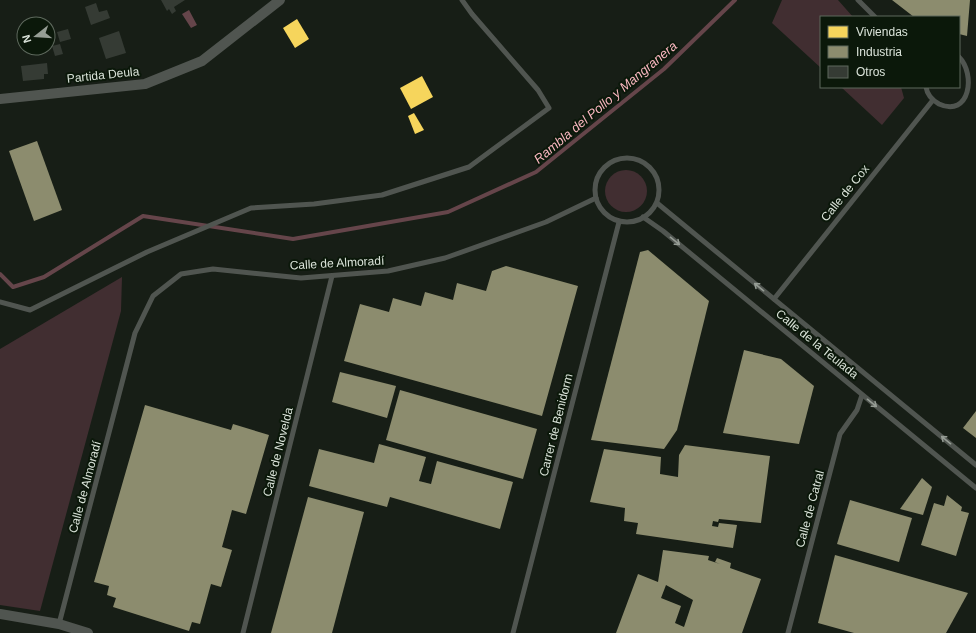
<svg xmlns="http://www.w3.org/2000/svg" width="976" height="633" viewBox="0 0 976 633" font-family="Arial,sans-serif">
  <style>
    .green { fill: #412e31 }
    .water { fill: #65454a }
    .homes { fill: #f6d55c }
    .industry { fill: #8c8c6e; fill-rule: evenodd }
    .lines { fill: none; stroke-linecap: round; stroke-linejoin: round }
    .stream { stroke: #65454a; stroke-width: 4 }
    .building { fill: #353b34 }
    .lane { stroke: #505550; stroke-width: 5 }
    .street { stroke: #505550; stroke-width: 10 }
    .oneway { stroke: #959c94 }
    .labels { text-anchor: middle; stroke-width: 4; stroke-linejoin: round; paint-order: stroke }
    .street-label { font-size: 12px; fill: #dae3d9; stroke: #0b180a }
    .water-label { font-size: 13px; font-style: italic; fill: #fab7c0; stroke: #0b180a }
  </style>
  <rect width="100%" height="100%" fill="#171e16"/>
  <g class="green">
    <path d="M 782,0 L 838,0 L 853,17 L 821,17 L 821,68 L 772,23 Z"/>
    <path d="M 841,87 L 901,87 L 904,98 L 882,125 Z"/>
    <circle cx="626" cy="191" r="21"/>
    <path d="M 122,277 L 121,311 L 40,611 L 0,605 L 0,349 Z"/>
  </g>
  <path class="water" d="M 189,10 L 197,25 L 191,28 L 182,14 Z"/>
  <g class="homes">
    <path d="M 297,19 L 309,39 L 295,48 L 283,28 Z"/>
    <path d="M 422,76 L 433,97 L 411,109 L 400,88 Z"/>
    <path d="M 414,113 L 424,130 L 415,134 L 408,116 Z"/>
  </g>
  <g class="industry">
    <path d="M 892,0 L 970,0 L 967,36 L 959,34 L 959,17 L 914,17 Z"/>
    <path d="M 37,141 L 62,210 L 34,221 L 9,151 Z"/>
    <path d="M 648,250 L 709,301 L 677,430 L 664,449 L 591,440 L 640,252 Z"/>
    <path d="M 506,266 L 578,286 L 542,416 L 344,361 L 360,304 L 389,312 L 393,298 L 421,306 L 425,292 L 453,300 L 457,283 L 486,291 L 492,271 Z"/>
    <path d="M 744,350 L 781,359 L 814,386 L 799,444 L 723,433 Z"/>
    <path d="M 340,372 L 396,386 L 387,418 L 332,402 Z"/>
    <path d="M 400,390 L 537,429 L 523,479 L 386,440 Z"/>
    <path d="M 145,405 L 231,430 L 233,424 L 269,435 L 246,514 L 232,510 L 222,547 L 232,550 L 221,587 L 211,584 L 200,624 L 192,622 L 189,631 L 113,607 L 116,598 L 107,595 L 109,586 L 94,582 Z"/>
    <path d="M 976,411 L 976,438 L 963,428 Z"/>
    <path d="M 379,444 L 426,457 L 419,481 L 431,484 L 437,461 L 513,482 L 500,529 L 390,497 L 387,507 L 309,486 L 319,449 L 374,463 Z"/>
    <path d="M 685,445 L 770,456 L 761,523 L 719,519 L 718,522 L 713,521 L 712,526 L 718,527 L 719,523 L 737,525 L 733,548 L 636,534 L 638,523 L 624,521 L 625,508 L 590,502 L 604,449 L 661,457 L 660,474 L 678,477 L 679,455 Z"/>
    <path d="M 922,478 L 932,487 L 923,515 L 900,509 Z"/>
    <path d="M 947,495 L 962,507 L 961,511 L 969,513 L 956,556 L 921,545 L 934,503 L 944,506 Z"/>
    <path d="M 308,497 L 364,512 L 332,633 L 271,633 Z"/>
    <path d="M 850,500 L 912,518 L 899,562 L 837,544 Z"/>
    <path d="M 663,550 L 709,556 L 708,560 L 720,564 L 715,562 L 717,558 L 731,563 L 730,568 L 761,579 L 742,633 L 616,633 L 638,574 L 658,582 ZM 666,585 L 693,600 L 684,627 L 675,623 L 681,606 L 661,598 Z"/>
    <path d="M 835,555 L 968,593 L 946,633 L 854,633 L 818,623 Z"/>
  </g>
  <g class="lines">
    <path class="stream" d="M 0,274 L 13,287 L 44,277 L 143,216 L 293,239 L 448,212 L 536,172 L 664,69 L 735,0"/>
  </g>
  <g class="building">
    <path d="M 161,0 L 185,0 L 174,7 L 176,11 L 172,14 L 169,9 L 167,11 Z"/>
    <path d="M 96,3 L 99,12 L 107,10 L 110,18 L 91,25 L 85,7 Z"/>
    <path d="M 68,29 L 71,39 L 60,42 L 57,32 Z"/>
    <path d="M 119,31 L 126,53 L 106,59 L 99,38 Z"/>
    <path d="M 60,44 L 63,54 L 55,56 L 52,46 Z"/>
    <path d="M 47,63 L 48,74 L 44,74 L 44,79 L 23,81 L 21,66 Z"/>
  </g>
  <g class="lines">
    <g class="lane">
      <path d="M 858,0 L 875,17"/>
      <path d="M 926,87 C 927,94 932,100 939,104 C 970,118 976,74 959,57"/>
      <circle cx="627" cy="190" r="32"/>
      <path d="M 657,203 L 976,465"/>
      <path d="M 643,217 L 663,231 L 976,488"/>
      <path d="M 774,299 L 933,100"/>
      <path d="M 0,302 L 30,310 L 147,252 L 251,208 L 314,204 L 382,195 L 469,167 L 549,108 L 538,90 L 472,14 L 462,0"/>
      <path d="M 59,624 L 135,333 L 153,296 L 181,274 L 213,269 L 301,278 L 388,271 L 445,258 L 546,222 L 596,198"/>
      <path d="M 243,633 L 332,276"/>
      <path d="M 513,633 L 619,222"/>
      <path d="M 788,633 L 840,434 L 857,410 L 862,395"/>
    </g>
    <g class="street">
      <path d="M 0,99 L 145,84 L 202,61 L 280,0"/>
      <path d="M 0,614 L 59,624 L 88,633"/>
    </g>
  </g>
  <defs><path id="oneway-shaft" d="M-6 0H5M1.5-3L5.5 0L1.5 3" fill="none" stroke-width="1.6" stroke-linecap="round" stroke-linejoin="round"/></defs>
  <g class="oneway">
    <use href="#oneway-shaft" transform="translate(675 241) rotate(39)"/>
    <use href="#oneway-shaft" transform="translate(759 287) rotate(-141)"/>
    <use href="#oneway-shaft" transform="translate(872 403) rotate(39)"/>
    <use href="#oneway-shaft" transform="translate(946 440) rotate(-141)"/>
  </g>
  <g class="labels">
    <g class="street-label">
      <text transform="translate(103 75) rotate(-6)" y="4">Partida Deula</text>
      <text transform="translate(845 193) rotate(-51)" y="4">Calle de Cox</text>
      <text transform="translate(337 263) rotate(-3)" y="4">Calle de Almoradí</text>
      <text transform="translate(817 344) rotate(39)" y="4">Calle de la Teulada</text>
      <text transform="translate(556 425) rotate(-76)" y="4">Carrer de Benidorm</text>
      <text transform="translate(278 452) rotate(-76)" y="4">Calle de Novelda</text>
      <text transform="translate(85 487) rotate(-75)" y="4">Calle de Almoradí</text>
      <text transform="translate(810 509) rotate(-75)" y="4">Calle de Catral</text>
    </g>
    <g class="water-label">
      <text transform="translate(605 102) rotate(-40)" y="5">Rambla del Pollo y Mangranera</text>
    </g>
  </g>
  <rect x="820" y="16" width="140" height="72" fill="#0b180a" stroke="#5e695d"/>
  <rect x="828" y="26" width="20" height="12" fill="#f6d55c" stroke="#5e695d"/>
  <text x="856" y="36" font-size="12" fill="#dae3d9">Viviendas</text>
  <rect x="828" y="46" width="20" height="12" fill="#8c8c6e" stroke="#5e695d"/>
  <text x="856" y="56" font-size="12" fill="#dae3d9">Industria</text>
  <rect x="828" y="66" width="20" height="12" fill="#353b34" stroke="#5e695d"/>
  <text x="856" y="76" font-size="12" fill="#dae3d9">Otros</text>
  <g transform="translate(36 36) rotate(253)"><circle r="19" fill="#0b180a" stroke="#5e695d"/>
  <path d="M0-3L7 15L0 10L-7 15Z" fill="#969e95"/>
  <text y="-6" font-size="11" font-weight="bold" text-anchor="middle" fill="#dae3d9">N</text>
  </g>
</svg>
